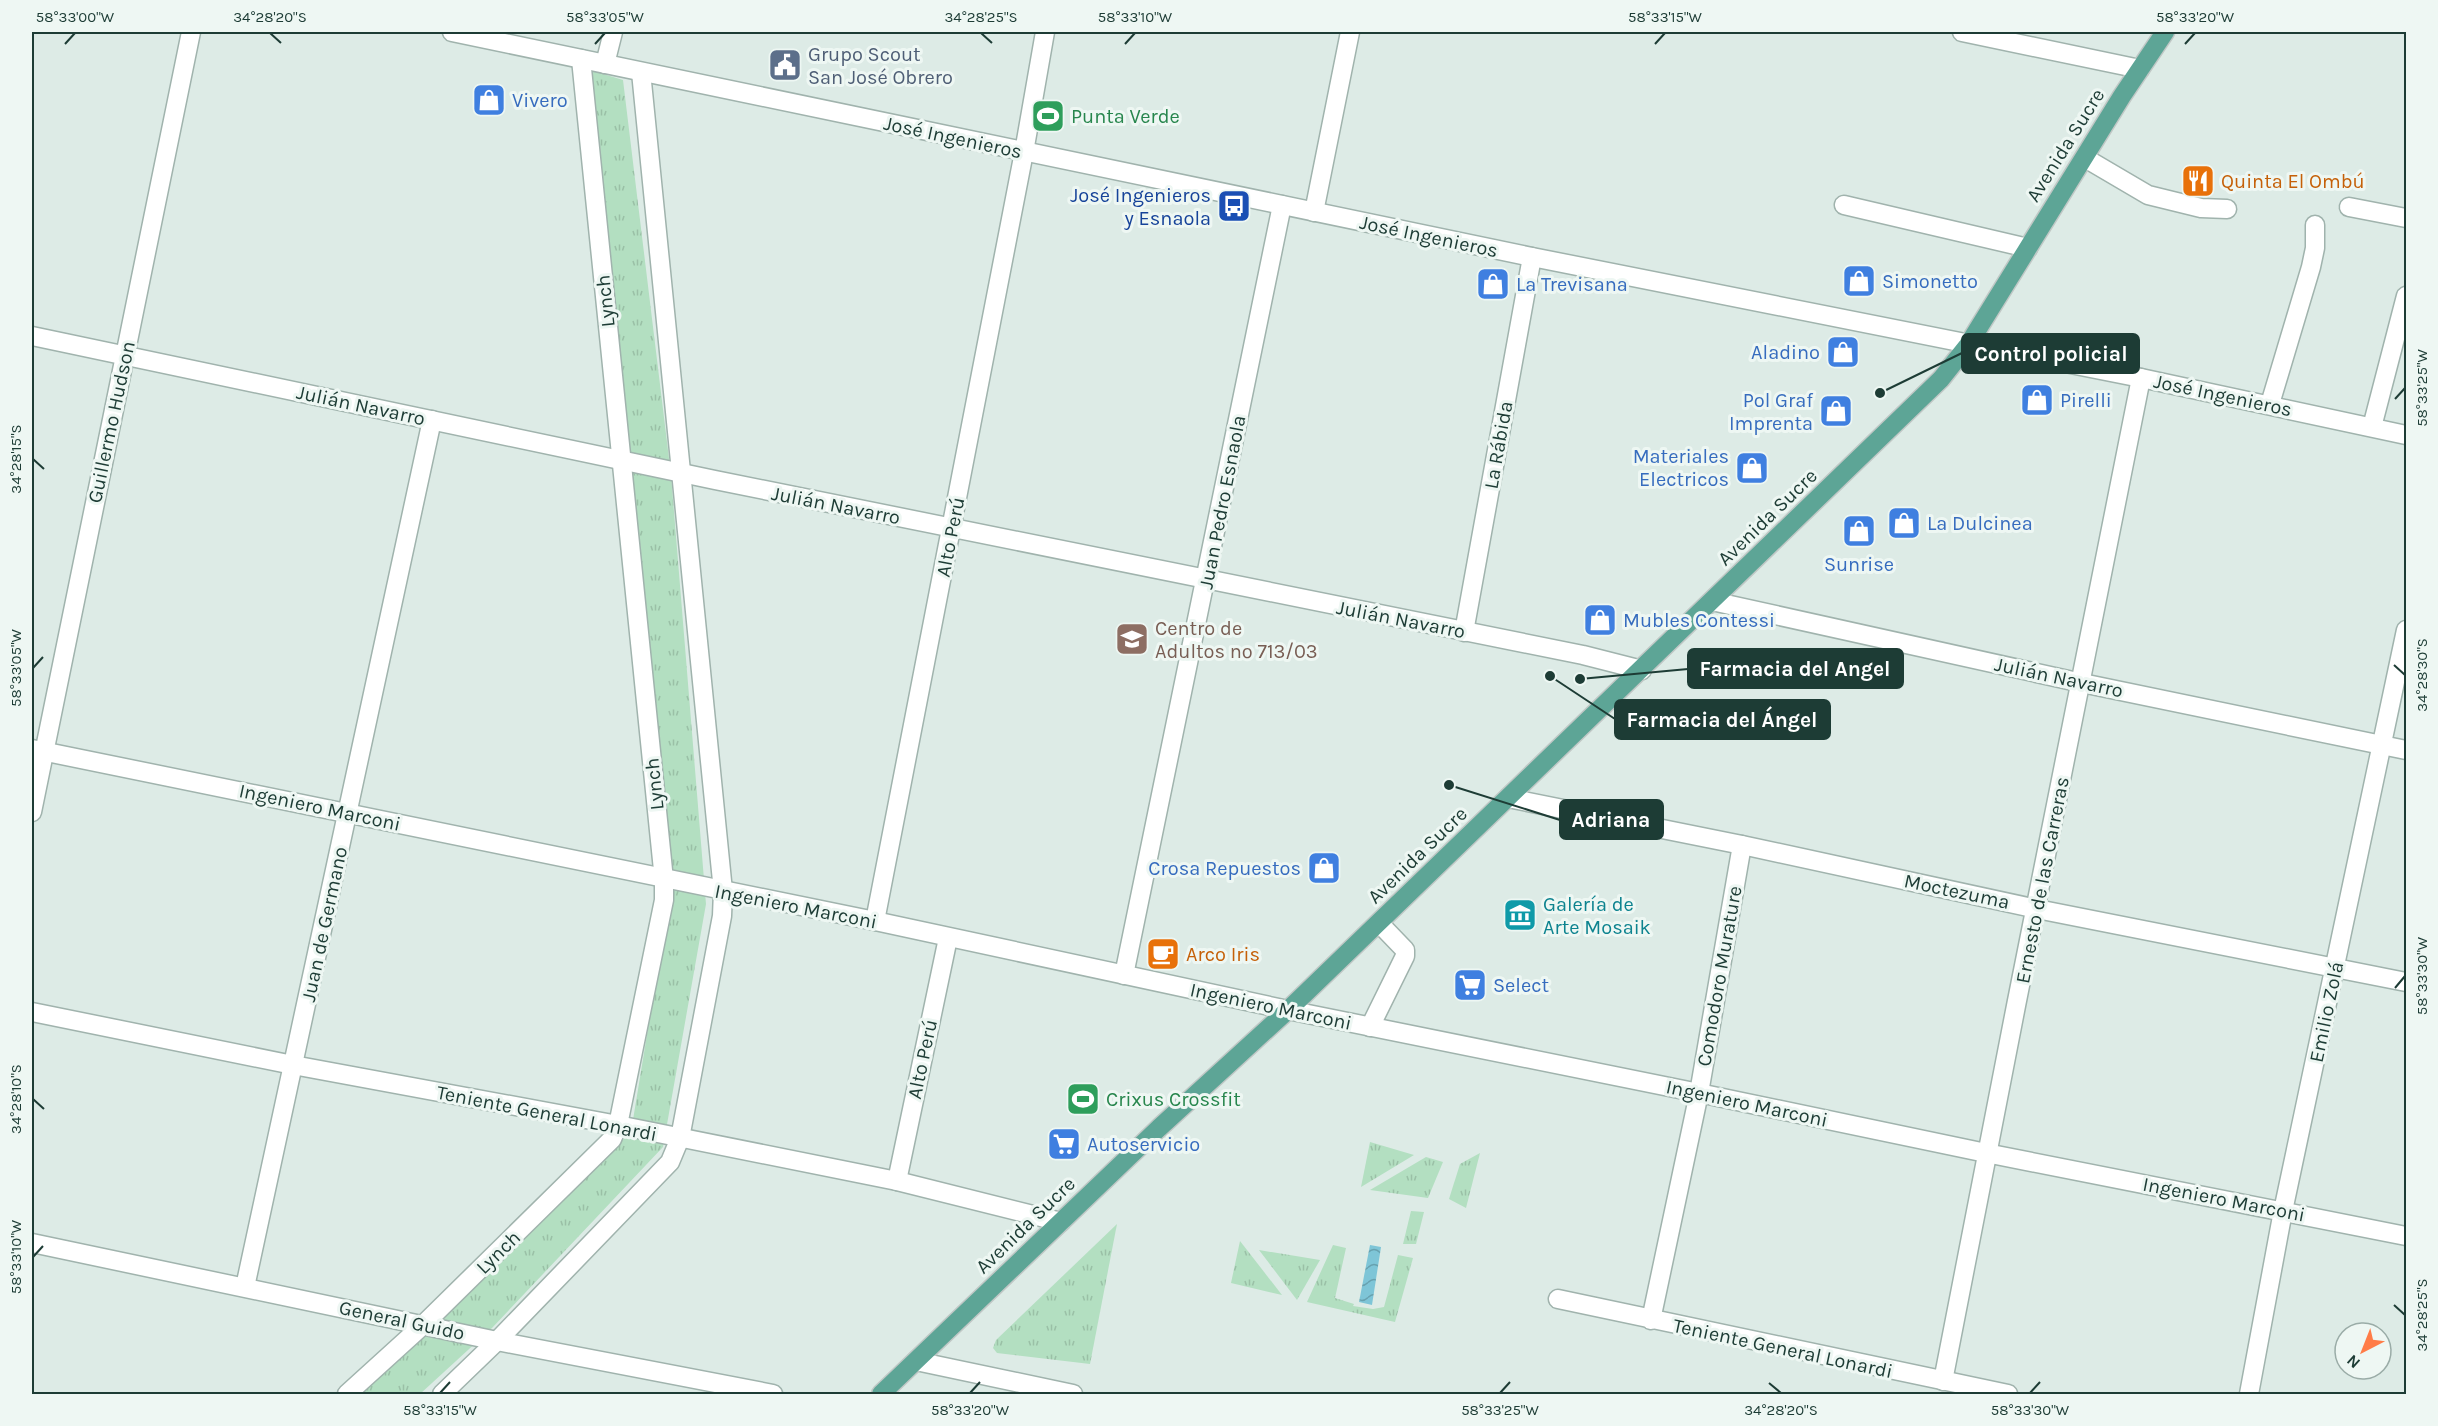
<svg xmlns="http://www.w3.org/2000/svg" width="2438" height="1426" viewBox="0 0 2438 1426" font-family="Karla,sans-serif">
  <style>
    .grass { fill: url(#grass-tufts) }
    .water { fill: url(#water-waves) }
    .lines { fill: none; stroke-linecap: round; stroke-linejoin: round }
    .minor-casing { stroke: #a0b3ad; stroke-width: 21 }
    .major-casing { stroke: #c0c8c6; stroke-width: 21 }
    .minor { stroke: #fff; stroke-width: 18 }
    .major { stroke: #5da596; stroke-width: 18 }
    .ticks { fill: none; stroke: #1d3c35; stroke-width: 2 }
    .labels { text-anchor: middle; stroke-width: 6; stroke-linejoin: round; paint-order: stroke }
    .service-label { font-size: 20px; fill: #4e5e75; stroke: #eef7f3; text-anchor: start }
    .shop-label { font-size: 20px; fill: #366cbe; stroke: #eef7f3; text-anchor: start }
    .leisure-label { font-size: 20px; fill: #27864d; stroke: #eef7f3; text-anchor: start }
    .street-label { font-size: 20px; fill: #1d3c35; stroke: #eef7f3 }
    .food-label { font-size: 20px; fill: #c56008; stroke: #eef7f3; text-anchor: start }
    .transit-label { font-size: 20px; fill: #164399; stroke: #eef7f3; text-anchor: end }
    .education-label { font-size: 20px; fill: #785e54; stroke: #eef7f3; text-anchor: start }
    .culture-label { font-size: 20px; fill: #0d838f; stroke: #eef7f3; text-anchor: start }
    .leader { fill: none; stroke: #1d3c35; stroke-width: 2 }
    .callout-dot { fill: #1d3c35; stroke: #eef7f3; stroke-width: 2 }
    .callout { fill: #1d3c35; stroke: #1d3c35; stroke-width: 2 }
    .callout-label { font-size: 21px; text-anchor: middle; font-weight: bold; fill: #fff }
    .neatline { fill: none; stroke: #1d3c35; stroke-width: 2 }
    .ticks-label { font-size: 15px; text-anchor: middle; fill: #1d3c35 }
  </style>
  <defs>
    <pattern id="grass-tufts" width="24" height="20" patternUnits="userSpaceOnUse" patternTransform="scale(1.5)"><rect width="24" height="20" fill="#b3dfc1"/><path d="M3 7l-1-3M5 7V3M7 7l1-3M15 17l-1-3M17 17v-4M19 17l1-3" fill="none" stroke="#9ac0a6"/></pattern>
    <pattern id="water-waves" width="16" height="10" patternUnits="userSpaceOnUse" patternTransform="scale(1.5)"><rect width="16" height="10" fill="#7ec5d7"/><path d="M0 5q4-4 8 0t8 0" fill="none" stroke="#67a1af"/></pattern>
  </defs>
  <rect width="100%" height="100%" fill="#ddebe6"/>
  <g class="grass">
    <path d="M 590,70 L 623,80 L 671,475 L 706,904 L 663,1147 L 492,1328 L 420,1394 L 360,1394 L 430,1329 L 631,1132 L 670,895 Z"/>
    <path d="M 1370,1142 L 1414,1155 L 1361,1187 Z"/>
    <path d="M 1480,1153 L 1466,1208 L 1449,1199 L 1460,1164 Z"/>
    <path d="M 1426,1157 L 1443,1162 L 1428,1198 L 1370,1190 Z"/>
    <path d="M 1411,1211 L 1424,1212 L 1416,1244 L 1403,1244 Z"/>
    <path d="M 1117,1224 L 1090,1364 L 997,1353 L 993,1348 L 996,1340 Z"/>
    <path d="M 1240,1241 L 1282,1295 L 1231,1283 Z"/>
    <path d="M 1333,1245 L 1346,1248 L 1335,1298 L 1354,1304 L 1353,1306 L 1373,1309 L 1384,1307 L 1398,1255 L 1413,1258 L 1395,1322 L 1307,1302 Z"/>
    <path d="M 1259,1250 L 1320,1260 L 1297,1300 Z"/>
  </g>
  <path class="water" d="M 1370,1245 L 1381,1247 L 1372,1305 L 1359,1302 Z"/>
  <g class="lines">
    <g class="minor-casing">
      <g id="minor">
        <path d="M 452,32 L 1532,257 L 2141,378 L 2406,435"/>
        <path d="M 1962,32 L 2140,69"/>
        <path d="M 605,64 L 613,32"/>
        <path d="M 2085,158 L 2148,195 L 2201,208 L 2227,209"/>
        <path d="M 1844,205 L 2028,248"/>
        <path d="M 2349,207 L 2406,218"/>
        <path d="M 1314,212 L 1350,32"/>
        <path d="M 32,336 L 715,480 L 1583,655 L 1642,670"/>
        <path d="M 2270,404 L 2311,267 L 2315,248 L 2315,225"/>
        <path d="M 2372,427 L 2406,296"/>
        <path d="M 1712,601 L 2082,683 L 2406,750"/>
        <path d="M 1464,632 L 1532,257"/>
        <path d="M 32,749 L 875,921 L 1288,1010 L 1699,1093 L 1986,1153 L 2406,1236"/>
        <path d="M 1508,798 L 1742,845 L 2037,909 L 2406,982"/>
        <path d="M 32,812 L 191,32"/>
        <path d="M 875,921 L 1024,152 L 1045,32"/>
        <path d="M 1124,975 L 1282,205"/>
        <path d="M 32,1012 L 293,1065 L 618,1125 L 897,1181 L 1061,1222"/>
        <path d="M 1370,1027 L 1405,956 L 1405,950 L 1379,923"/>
        <path d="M 897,1181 L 948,938"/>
        <path d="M 32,1243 L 497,1341 L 773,1394"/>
        <path d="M 245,1287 L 432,420"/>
        <path d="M 1558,1299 L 2008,1394"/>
        <path d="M 1651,1320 L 1699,1093 L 1742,845"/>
        <path d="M 916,1361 L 1073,1394"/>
        <path d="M 1943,1381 C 2006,1046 2076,713 2141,378"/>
        <path d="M 347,1394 L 423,1325 L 612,1139 L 618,1125 L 664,900 L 664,880 L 581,59"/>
        <path d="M 442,1394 L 497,1341 L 670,1162 L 680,1138 L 722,916 L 723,891 L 641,72"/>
        <path d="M 2249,1394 L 2283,1211 L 2406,630"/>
      </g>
    </g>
    <g class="major-casing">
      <path id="major" d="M 881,1394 L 1159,1128 L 1288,1010 L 1941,379 L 1968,345 L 2122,96 L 2165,32"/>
    </g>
    <use href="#minor" class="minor"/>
    <use href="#major" class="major"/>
  </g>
  <path class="ticks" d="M 270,33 L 281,43M 981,33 L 992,43M 65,44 L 75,33M 595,44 L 605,33M 1125,44 L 1135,33M 1655,44 L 1665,33M 2185,44 L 2195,33M 2395,399 L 2405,388M 33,459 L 44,469M 2394,665 L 2405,675M 33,668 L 43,657M 2395,988 L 2405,976M 33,1099 L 44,1109M 33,1257 L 43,1246M 2394,1305 L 2405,1315M 1769,1383 L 1781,1393M 440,1393 L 450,1382M 970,1393 L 980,1382M 1500,1393 L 1510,1382M 2030,1393 L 2040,1382"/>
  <defs>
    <g id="civic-square" transform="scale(1.725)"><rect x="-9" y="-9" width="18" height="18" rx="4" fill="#5c6f8a" stroke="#eef7f3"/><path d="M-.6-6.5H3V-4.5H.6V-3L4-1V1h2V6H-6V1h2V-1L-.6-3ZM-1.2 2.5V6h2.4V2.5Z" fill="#fff"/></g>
    <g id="shop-square" transform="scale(1.725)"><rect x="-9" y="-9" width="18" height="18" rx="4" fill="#3f7fe0" stroke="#eef7f3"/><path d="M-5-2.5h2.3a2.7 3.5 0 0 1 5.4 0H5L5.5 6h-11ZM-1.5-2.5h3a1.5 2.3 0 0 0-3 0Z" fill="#fff"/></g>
    <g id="stadium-square" transform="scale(1.725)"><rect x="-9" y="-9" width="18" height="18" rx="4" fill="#2e9e5b" stroke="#eef7f3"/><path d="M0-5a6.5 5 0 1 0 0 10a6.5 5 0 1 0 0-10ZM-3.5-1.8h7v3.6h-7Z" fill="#fff"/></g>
    <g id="restaurant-square" transform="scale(1.725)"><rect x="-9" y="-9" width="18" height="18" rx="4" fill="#e8710a" stroke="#eef7f3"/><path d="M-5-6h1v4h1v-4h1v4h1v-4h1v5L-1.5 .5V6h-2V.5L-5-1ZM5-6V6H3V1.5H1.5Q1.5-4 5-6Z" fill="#fff"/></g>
    <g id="bus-square" transform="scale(1.725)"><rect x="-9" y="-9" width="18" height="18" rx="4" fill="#1a4fb4" stroke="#eef7f3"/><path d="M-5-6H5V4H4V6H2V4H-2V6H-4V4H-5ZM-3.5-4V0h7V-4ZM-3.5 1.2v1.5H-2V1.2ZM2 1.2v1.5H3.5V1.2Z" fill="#fff"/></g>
    <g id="school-square" transform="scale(1.725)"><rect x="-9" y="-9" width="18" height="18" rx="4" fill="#8d6e63" stroke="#eef7f3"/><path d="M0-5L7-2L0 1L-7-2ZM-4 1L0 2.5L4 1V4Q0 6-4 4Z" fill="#fff"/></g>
    <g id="museum-square" transform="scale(1.725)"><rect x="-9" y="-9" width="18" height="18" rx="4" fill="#0f9aa8" stroke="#eef7f3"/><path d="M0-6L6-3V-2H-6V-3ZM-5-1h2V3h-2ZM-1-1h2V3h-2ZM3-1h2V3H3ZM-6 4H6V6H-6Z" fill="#fff"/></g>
    <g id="cafe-square" transform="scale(1.725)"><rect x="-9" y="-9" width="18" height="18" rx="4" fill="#e8710a" stroke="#eef7f3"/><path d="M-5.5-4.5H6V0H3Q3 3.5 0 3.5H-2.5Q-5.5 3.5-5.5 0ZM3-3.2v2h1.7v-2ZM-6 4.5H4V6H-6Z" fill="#fff"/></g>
    <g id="supermarket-square" transform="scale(1.725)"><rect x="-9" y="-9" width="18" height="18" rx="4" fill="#3f7fe0" stroke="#eef7f3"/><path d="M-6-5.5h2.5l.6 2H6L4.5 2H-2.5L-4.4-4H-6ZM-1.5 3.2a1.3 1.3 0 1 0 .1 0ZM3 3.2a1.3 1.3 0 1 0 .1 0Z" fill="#fff"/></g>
  </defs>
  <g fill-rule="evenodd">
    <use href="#civic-square" x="785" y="65"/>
    <use href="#shop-square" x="489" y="100"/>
    <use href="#stadium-square" x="1048" y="116"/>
    <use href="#restaurant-square" x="2198" y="181"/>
    <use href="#bus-square" x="1234" y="206"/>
    <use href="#shop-square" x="1859" y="281"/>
    <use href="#shop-square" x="1493" y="284"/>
    <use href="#shop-square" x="1843" y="352"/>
    <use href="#shop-square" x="2037" y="400"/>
    <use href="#shop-square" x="1836" y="411"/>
    <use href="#shop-square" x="1752" y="468"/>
    <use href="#shop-square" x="1904" y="523"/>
    <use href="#shop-square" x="1859" y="531"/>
    <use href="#shop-square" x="1600" y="620"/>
    <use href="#school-square" x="1132" y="639"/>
    <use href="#shop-square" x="1324" y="868"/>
    <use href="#museum-square" x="1520" y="915"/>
    <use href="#cafe-square" x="1163" y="954"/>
    <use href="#supermarket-square" x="1470" y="985"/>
    <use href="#stadium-square" x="1083" y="1099"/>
    <use href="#supermarket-square" x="1064" y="1144"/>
  </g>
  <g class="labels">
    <g class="service-label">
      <text x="808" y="61">Grupo Scout<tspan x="808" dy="23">San José Obrero</tspan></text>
    </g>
    <g class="shop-label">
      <text x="512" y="107">Vivero</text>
      <text x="1882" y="288">Simonetto</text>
      <text x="1516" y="291">La Trevisana</text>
      <text x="1820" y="359" text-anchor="end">Aladino</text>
      <text x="1813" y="407" text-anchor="end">Pol Graf<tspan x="1813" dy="23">Imprenta</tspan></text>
      <text x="2060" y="407">Pirelli</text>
      <text x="1729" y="463" text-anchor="end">Materiales<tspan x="1729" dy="23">Electricos</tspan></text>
      <text x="1927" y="530">La Dulcinea</text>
      <text x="1859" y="571" text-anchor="middle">Sunrise</text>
      <text x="1623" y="627">Mubles Contessi</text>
      <text x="1301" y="875" text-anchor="end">Crosa Repuestos</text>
      <text x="1493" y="992">Select</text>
      <text x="1087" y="1151">Autoservicio</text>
    </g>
    <g class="leisure-label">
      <text x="1071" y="123">Punta Verde</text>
      <text x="1106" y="1106">Crixus Crossfit</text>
    </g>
    <g class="street-label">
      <text transform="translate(953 137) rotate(12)" y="7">José Ingenieros</text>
      <text transform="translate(2065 145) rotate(-58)" y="7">Avenida Sucre</text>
      <text transform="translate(1429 236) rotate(12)" y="7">José Ingenieros</text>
      <text transform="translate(605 301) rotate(-96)" y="7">Lynch</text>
      <text transform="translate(2223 395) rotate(12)" y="7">José Ingenieros</text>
      <text transform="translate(361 405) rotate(12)" y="7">Julián Navarro</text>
      <text transform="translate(111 422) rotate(-78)" y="7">Guillermo Hudson</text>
      <text transform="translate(1498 445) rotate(-80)" y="7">La Rábida</text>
      <text transform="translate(1222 502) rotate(-79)" y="7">Juan Pedro Esnaola</text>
      <text transform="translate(836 505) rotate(11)" y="7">Julián Navarro</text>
      <text transform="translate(1767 517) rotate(-44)" y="7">Avenida Sucre</text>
      <text transform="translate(950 537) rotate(-79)" y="7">Alto Perú</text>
      <text transform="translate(1401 619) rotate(11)" y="7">Julián Navarro</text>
      <text transform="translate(2059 677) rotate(12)" y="7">Julián Navarro</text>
      <text transform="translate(654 784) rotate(-96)" y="7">Lynch</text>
      <text transform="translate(320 807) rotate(12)" y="7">Ingeniero Marconi</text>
      <text transform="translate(1417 855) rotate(-44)" y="7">Avenida Sucre</text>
      <text transform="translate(2042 880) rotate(-79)" y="7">Ernesto de las Carreras</text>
      <text transform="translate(1957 891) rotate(12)" y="7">Moctezuma</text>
      <text transform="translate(796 906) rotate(11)" y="7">Ingeniero Marconi</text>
      <text transform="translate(324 924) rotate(-78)" y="7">Juan de Germano</text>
      <text transform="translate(1719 976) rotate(-80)" y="7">Comodoro Murature</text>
      <text transform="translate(1271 1006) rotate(12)" y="7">Ingeniero Marconi</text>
      <text transform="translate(2326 1012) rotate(-78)" y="7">Emilio Zolá</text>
      <text transform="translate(922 1059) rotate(-78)" y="7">Alto Perú</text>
      <text transform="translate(1747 1103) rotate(12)" y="7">Ingeniero Marconi</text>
      <text transform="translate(547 1113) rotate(11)" y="7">Teniente General Lonardi</text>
      <text transform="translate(2224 1199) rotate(11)" y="7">Ingeniero Marconi</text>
      <text transform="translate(1025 1225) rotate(-44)" y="7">Avenida Sucre</text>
      <text transform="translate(498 1252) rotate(-44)" y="7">Lynch</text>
      <text transform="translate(402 1320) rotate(12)" y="7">General Guido</text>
      <text transform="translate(1783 1348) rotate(12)" y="7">Teniente General Lonardi</text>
    </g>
    <g class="food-label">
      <text x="2221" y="188">Quinta El Ombú</text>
      <text x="1186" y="961">Arco Iris</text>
    </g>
    <g class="transit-label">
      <text x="1211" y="202">José Ingenieros<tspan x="1211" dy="23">y Esnaola</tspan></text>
    </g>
    <g class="education-label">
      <text x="1155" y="635">Centro de<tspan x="1155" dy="23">Adultos nº 713/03</tspan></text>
    </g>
    <g class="culture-label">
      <text x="1543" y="911">Galería de<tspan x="1543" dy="23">Arte Mosaik</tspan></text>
    </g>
  </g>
  <path class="leader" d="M1880 393L1962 353M1580 679L1688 669M1550 676L1615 719M1449 785L1560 820"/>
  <g class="callout-dot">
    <circle cx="1880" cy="393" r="6"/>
    <circle cx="1580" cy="679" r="6"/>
    <circle cx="1550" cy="676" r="6"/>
    <circle cx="1449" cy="785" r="6"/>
  </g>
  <g class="callout">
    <rect x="1962" y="334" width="177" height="39" rx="6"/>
    <rect x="1688" y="649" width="215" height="39" rx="6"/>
    <rect x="1615" y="700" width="215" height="39" rx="6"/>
    <rect x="1560" y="800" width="103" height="39" rx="6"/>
  </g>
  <g class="callout-label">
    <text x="2051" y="361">Control policial</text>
    <text x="1795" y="676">Farmacia del Angel</text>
    <text x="1722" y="727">Farmacia del Ángel</text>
    <text x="1611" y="827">Adriana</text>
  </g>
  <rect width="2438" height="1426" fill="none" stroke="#eef7f3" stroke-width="66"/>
  <g transform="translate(2363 1351) rotate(222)"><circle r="28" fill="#eef7f3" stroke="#9aaca7" stroke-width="1.5"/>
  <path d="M0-4.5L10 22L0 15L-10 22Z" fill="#ff7c47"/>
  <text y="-9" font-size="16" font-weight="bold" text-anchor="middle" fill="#1d3c35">N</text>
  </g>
  <rect x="33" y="33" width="2372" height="1360" class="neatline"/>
  <g class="ticks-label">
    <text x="75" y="22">58°33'00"W</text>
    <text x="270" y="22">34°28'20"S</text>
    <text x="605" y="22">58°33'05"W</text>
    <text x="981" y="22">34°28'25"S</text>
    <text x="1135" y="22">58°33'10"W</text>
    <text x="1665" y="22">58°33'15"W</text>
    <text x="2195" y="22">58°33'20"W</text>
    <text transform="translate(2422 388) rotate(-90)" y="5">58°33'25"W</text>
    <text transform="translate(16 459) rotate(-90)" y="5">34°28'15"S</text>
    <text transform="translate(16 668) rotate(-90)" y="5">58°33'05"W</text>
    <text transform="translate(2422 675) rotate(-90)" y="5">34°28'30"S</text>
    <text transform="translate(2422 976) rotate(-90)" y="5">58°33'30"W</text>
    <text transform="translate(16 1099) rotate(-90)" y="5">34°28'10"S</text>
    <text transform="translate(16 1257) rotate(-90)" y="5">58°33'10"W</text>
    <text transform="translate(2422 1315) rotate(-90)" y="5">34°28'25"S</text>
    <text x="440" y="1415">58°33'15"W</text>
    <text x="970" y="1415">58°33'20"W</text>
    <text x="1500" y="1415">58°33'25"W</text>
    <text x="1781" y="1415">34°28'20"S</text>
    <text x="2030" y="1415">58°33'30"W</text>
  </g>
</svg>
